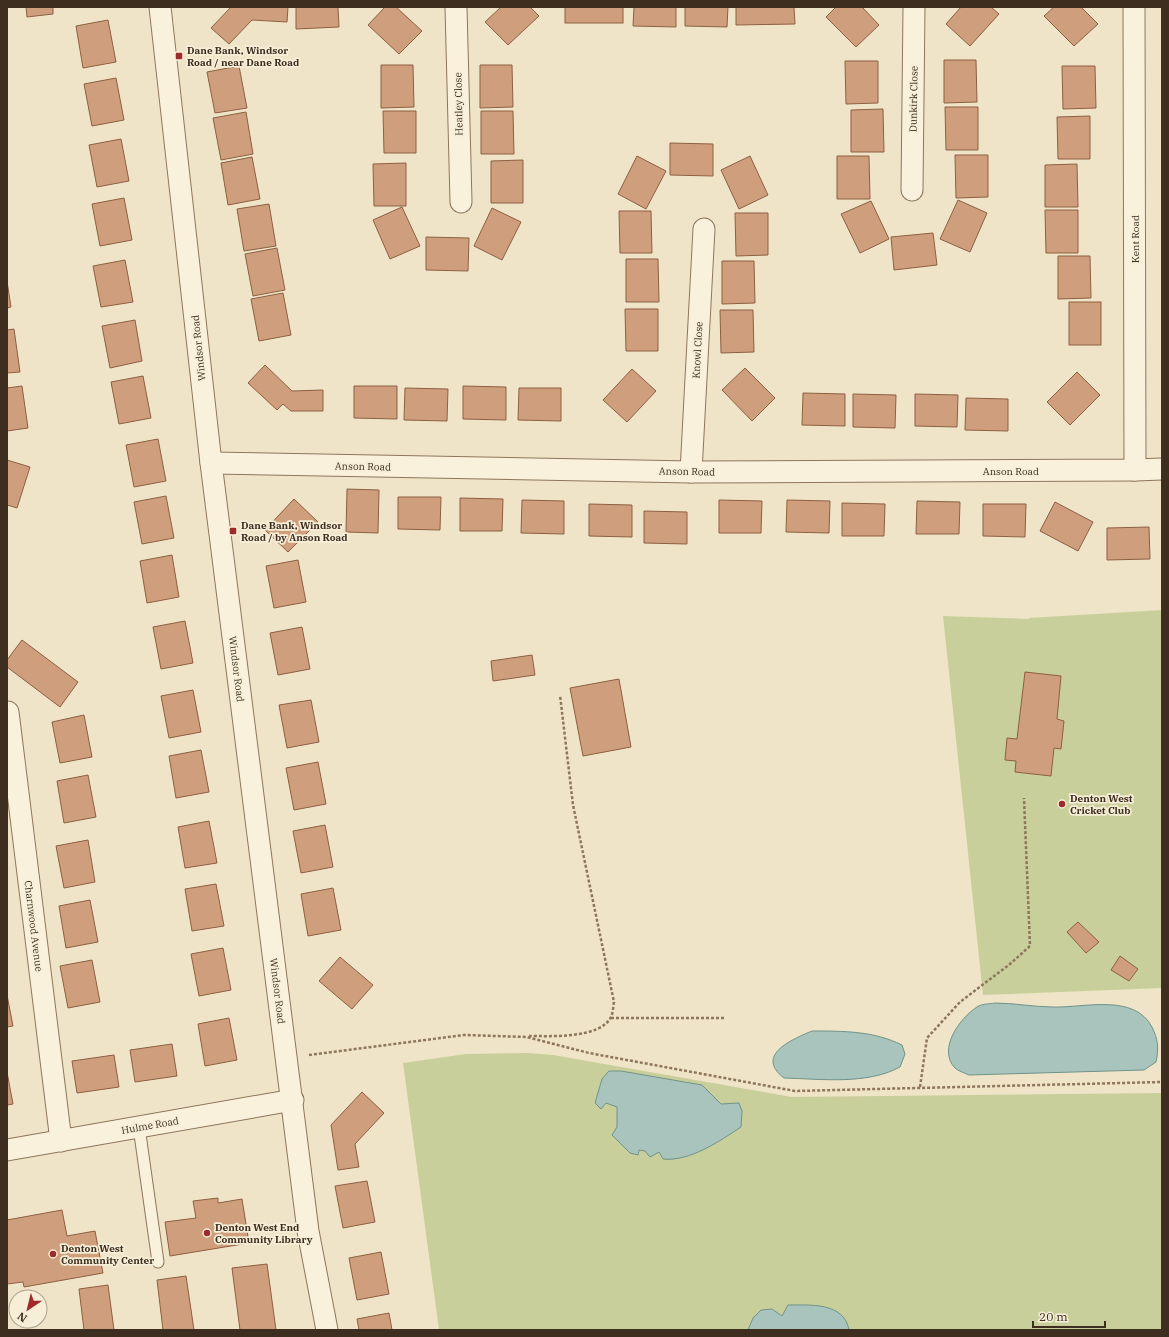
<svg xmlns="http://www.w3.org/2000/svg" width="1169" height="1337" viewBox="0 0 1169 1337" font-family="'IBM Plex Serif',serif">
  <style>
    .green { fill: #c9cf9b }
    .water { fill: #a9c4bc; stroke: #6f938a }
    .building { fill: #cf9f7d; stroke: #8d5f41 }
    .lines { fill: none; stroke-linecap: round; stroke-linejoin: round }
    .lane-casing { stroke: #8d765c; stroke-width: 13 }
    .street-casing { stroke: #8d765c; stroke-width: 23 }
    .path { stroke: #8d765c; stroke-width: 2.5; stroke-dasharray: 3 2; stroke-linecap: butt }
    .lane { stroke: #faf1dc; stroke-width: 11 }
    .street { stroke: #faf1dc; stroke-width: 21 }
    .poi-dot { fill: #9e2a2b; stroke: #f7eed8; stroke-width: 1.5 }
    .labels { text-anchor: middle; stroke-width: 3.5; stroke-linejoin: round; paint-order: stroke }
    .poi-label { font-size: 10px; font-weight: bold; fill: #3d2e20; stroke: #f7eed8; text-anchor: start }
    .street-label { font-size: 10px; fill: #3d2e20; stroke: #f7eed8 }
  </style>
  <rect width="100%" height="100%" fill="#f0e4c8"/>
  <g class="green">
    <path d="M 1162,610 L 1162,988 L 983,995 L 943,616 L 1029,619 L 1029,618 Z"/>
    <path d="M 528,1053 L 553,1055 L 792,1097 L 1162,1093 L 1162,1330 L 439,1330 L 403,1063 L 466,1054 Z"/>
  </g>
  <g class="water">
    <path d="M 995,1003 C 1014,1003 1034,1007 1053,1007 C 1084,1008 1134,993 1152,1027 C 1158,1039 1159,1048 1156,1062 L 1144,1070 L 969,1075 C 965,1073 958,1071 955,1068 C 937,1049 960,1018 977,1007 C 981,1004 989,1004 995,1003 Z"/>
    <path d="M 812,1031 C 844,1031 874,1031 902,1045 L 905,1054 L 900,1067 C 867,1085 821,1079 784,1078 C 754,1055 793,1039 812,1031 Z"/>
    <path d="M 609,1071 L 621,1071 L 702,1085 L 721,1104 L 739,1103 L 742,1111 L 741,1127 C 720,1141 689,1162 663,1159 L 659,1152 L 650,1157 L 645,1151 L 639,1150 L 638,1155 L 630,1153 L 612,1135 L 617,1127 L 617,1107 L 606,1103 L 601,1109 L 595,1103 L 602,1079 Z"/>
    <path d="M 788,1305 C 810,1305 844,1302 849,1330 L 748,1330 L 753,1318 L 761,1310 L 772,1309 L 782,1316 Z"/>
  </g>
  <g class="building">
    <path d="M 26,7 L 53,7 L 53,14 L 27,17 Z"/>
    <path d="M 231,7 L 288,7 L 287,22 L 252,20 L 229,44 L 211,28 Z"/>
    <path d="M 296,7 L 338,7 L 339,27 L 296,29 Z"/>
    <path d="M 385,7 L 396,7 L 422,31 L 399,54 L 368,25 Z"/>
    <path d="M 501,7 L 530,7 L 539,16 L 508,45 L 485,22 Z"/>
    <rect x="565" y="7" width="58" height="16"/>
    <path d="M 634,7 L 676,7 L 676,27 L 633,26 Z"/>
    <path d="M 685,7 L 728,7 L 727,27 L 685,26 Z"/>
    <path d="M 736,7 L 794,7 L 795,24 L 736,25 Z"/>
    <path d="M 836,7 L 862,7 L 879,25 L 856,47 L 826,17 Z"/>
    <path d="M 961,7 L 991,7 L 999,14 L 970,46 L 946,24 Z"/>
    <path d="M 1054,7 L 1081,7 L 1098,24 L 1074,46 L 1044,16 Z"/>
    <path d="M 108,20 L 116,62 L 83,68 L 76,26 Z"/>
    <path d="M 944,60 L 976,60 L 977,102 L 944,103 Z"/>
    <path d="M 845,61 L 878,61 L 878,103 L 846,104 Z"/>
    <path d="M 381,65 L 413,65 L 414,107 L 381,108 Z"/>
    <path d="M 480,65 L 512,65 L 513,107 L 480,108 Z"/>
    <path d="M 239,66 L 247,108 L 215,113 L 207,72 Z"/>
    <path d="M 1062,66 L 1095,66 L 1096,108 L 1063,109 Z"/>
    <path d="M 116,78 L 124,120 L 92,126 L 84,84 Z"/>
    <path d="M 945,107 L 978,107 L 978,150 L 946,150 Z"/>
    <path d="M 883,109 L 884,152 L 851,152 L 851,110 Z"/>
    <path d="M 383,111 L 416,111 L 416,153 L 384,153 Z"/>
    <path d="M 481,111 L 513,111 L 514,154 L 481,154 Z"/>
    <path d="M 246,112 L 253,154 L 221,160 L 213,118 Z"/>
    <path d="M 1090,116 L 1090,159 L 1058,159 L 1057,117 Z"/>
    <path d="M 121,139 L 129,181 L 97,187 L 89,145 Z"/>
    <path d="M 670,143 L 713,144 L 713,176 L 670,175 Z"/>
    <path d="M 955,155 L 988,155 L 988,197 L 956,198 Z"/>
    <path d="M 637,156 L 666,171 L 646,209 L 618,194 Z"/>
    <path d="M 750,156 L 768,195 L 739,209 L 721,170 Z"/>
    <path d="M 837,156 L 869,156 L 870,199 L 837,199 Z"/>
    <path d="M 252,157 L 260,199 L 228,205 L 221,163 Z"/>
    <path d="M 523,160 L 523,203 L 491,203 L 491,161 Z"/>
    <path d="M 406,163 L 406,206 L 374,206 L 373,164 Z"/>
    <path d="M 1077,164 L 1078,207 L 1045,207 L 1045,165 Z"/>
    <path d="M 124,198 L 132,240 L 100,246 L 92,204 Z"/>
    <path d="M 958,200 L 987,213 L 970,252 L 940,239 Z"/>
    <path d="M 871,201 L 889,239 L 860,253 L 841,214 Z"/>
    <path d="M 269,204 L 276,246 L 244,251 L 237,209 Z"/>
    <path d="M 402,207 L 420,246 L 390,259 L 373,220 Z"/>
    <path d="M 492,208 L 521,222 L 502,260 L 474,246 Z"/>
    <path d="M 1045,210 L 1078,210 L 1078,253 L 1046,253 Z"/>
    <path d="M 619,211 L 651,211 L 652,253 L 620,253 Z"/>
    <path d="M 735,213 L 768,213 L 768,255 L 736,256 Z"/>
    <path d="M 933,233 L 937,265 L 894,270 L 891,237 Z"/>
    <path d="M 426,237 L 469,238 L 468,271 L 426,270 Z"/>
    <path d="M 277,248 L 285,290 L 253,296 L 245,254 Z"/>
    <path d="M 1058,256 L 1090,256 L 1091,298 L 1058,299 Z"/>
    <path d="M 626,259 L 658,259 L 659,302 L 626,302 Z"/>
    <path d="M 125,260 L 133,302 L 101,307 L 93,266 Z"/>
    <path d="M 722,261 L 754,261 L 755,303 L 722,304 Z"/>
    <path d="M 7,281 L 11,307 L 7,308 Z"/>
    <path d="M 283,293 L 291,335 L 259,341 L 251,299 Z"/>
    <rect x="1069" y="302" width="32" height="43"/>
    <path d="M 625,309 L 658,309 L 658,351 L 626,351 Z"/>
    <path d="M 720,310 L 753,310 L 754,352 L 721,353 Z"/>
    <path d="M 135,320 L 142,361 L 110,368 L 102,326 Z"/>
    <path d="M 14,329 L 20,372 L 7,373 L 7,330 Z"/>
    <path d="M 265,365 L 292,391 L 323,390 L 323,411 L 291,411 L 283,404 L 277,410 L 248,383 Z"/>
    <path d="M 745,368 L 775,398 L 752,421 L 722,390 Z"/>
    <path d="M 632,369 L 656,391 L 627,422 L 603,400 Z"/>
    <path d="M 1077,372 L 1100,395 L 1070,425 L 1047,402 Z"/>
    <path d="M 143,376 L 151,418 L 119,424 L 111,382 Z"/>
    <path d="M 22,386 L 28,428 L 7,431 L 7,388 Z"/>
    <path d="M 354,386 L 397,386 L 397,419 L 354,418 Z"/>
    <path d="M 463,386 L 506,387 L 506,420 L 463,419 Z"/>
    <path d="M 405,388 L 448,389 L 447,421 L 404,420 Z"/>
    <path d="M 519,388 L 561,388 L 561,421 L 518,420 Z"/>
    <path d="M 803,393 L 845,394 L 845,426 L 802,425 Z"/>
    <path d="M 853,394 L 896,395 L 895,428 L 853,427 Z"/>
    <path d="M 915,394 L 958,395 L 957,427 L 915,426 Z"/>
    <path d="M 966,398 L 1008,399 L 1008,431 L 965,430 Z"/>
    <path d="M 158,439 L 166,481 L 134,487 L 126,445 Z"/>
    <path d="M 7,460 L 30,467 L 17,508 L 7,505 Z"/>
    <path d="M 347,489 L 379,490 L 378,533 L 346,532 Z"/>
    <path d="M 166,496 L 174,538 L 142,544 L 134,502 Z"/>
    <path d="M 398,497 L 441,497 L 440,530 L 398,529 Z"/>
    <path d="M 460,498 L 503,499 L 502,531 L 460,531 Z"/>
    <path d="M 294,499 L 318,522 L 288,552 L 265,530 Z"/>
    <path d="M 522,500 L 564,501 L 564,534 L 521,533 Z"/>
    <path d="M 719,500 L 762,501 L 761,533 L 719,533 Z"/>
    <path d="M 787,500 L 830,501 L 829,533 L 786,532 Z"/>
    <path d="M 917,501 L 960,502 L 959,534 L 916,534 Z"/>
    <path d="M 1055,502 L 1093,522 L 1078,551 L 1040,531 Z"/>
    <path d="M 842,503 L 885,504 L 884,536 L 842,536 Z"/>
    <path d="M 589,504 L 632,505 L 632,537 L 589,536 Z"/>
    <path d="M 983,504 L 1026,504 L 1025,537 L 983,536 Z"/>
    <path d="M 644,511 L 687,512 L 687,544 L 644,543 Z"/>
    <path d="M 1149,527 L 1150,559 L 1107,560 L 1107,528 Z"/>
    <path d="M 172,555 L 179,597 L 147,603 L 140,561 Z"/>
    <path d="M 298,560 L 306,602 L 274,608 L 266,566 Z"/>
    <path d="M 185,621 L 193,663 L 161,669 L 153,627 Z"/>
    <path d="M 302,627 L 310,669 L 278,675 L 270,633 Z"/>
    <path d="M 22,640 L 78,682 L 60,707 L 7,667 L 7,660 Z"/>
    <path d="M 532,655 L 535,675 L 493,681 L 491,661 Z"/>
    <path d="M 1025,672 L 1061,676 L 1057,719 L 1064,721 L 1061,749 L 1054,748 L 1051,776 L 1015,772 L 1016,761 L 1005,760 L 1007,738 L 1017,739 Z"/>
    <path d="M 619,679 L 631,747 L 583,756 L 570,688 Z"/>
    <path d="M 193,690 L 201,732 L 169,738 L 161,696 Z"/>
    <path d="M 311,700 L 319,742 L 287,748 L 279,705 Z"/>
    <path d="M 84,715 L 92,757 L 60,763 L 52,722 Z"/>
    <path d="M 201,750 L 209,792 L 176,798 L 169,756 Z"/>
    <path d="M 318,762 L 326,804 L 294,810 L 286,768 Z"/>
    <path d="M 88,775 L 96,817 L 64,823 L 57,781 Z"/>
    <path d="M 209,821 L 217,863 L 185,868 L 178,827 Z"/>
    <path d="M 325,825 L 333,867 L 301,873 L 293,831 Z"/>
    <path d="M 88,840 L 95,882 L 64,888 L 56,846 Z"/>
    <path d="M 216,884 L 224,926 L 192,931 L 185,889 Z"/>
    <path d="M 333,888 L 341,930 L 308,936 L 301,894 Z"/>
    <path d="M 90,900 L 98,942 L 66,948 L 59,906 Z"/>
    <path d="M 1078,922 L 1099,942 L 1086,953 L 1067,932 Z"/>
    <path d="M 223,948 L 231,990 L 199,996 L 191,954 Z"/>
    <path d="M 1120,956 L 1138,969 L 1129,981 L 1111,970 Z"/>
    <path d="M 340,957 L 373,985 L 352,1009 L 319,981 Z"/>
    <path d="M 92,960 L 100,1002 L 68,1008 L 60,966 Z"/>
    <path d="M 7,995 L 13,1026 L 7,1027 Z"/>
    <path d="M 229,1018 L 237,1060 L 205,1066 L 198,1024 Z"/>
    <path d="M 172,1044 L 177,1076 L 135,1082 L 130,1050 Z"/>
    <path d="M 114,1055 L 119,1087 L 77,1093 L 72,1061 Z"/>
    <path d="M 7,1072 L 13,1104 L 7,1105 Z"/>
    <path d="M 362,1092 L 384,1113 L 355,1144 L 359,1167 L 338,1170 L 331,1125 Z"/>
    <path d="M 367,1181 L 375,1222 L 343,1228 L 335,1186 Z"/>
    <path d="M 218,1198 L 218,1203 L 242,1199 L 249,1243 L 170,1256 L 165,1222 L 196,1218 L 193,1201 Z"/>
    <path d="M 62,1210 L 67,1236 L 95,1231 L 103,1273 L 24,1287 L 23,1282 L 7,1284 L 7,1220 Z"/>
    <path d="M 381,1252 L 389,1294 L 357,1300 L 349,1258 Z"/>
    <path d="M 267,1264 L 276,1330 L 240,1330 L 232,1268 Z"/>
    <path d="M 186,1276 L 194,1330 L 163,1330 L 157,1280 Z"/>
    <path d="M 108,1285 L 114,1330 L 84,1330 L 79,1289 Z"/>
    <path d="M 389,1313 L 392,1330 L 359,1330 L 357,1319 Z"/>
  </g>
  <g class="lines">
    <g class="lane-casing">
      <path id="lane" d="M 139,1127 L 158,1262"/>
    </g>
    <g class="street-casing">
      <g id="street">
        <path d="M 160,7 L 211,463 L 308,1231 L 327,1330"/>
        <path d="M 456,7 L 461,202"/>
        <path d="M 1134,7 L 1135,470"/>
        <path d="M 912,190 L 914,7"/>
        <path d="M 211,463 L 691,472 L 1135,470 L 1162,469"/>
        <path d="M 691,472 L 704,229"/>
        <path d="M 8,712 L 61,1141"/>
        <path d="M 7,1150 L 293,1100"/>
      </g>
    </g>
    <g class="path">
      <path d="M 611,1018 L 725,1018"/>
      <path d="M 529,1036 C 550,1036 600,1039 611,1017 C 613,1013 613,1007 614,1002 L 573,805 L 560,695"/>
      <path d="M 309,1055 L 464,1035 L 527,1037 L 589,1053 L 795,1091 L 1162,1082"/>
      <path d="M 920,1087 L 927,1038 L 960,1002 L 1010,964 L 1030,946 L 1024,798"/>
    </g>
    <use href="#lane" class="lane"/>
    <use href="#street" class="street"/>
  </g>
  <g class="poi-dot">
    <rect x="175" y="52" width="8" height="8" rx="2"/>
    <rect x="229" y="527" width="8" height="8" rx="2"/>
    <circle cx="1062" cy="804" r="4"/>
    <circle cx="207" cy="1233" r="4"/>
    <circle cx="53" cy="1254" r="4"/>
  </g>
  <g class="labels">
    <g class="poi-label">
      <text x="187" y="54">Dane Bank, Windsor<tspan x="187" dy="12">Road / near Dane Road</tspan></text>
      <text x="241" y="529">Dane Bank, Windsor<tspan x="241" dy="12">Road / by Anson Road</tspan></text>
      <text x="1070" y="802">Denton West<tspan x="1070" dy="12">Cricket Club</tspan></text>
      <text x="215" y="1231">Denton West End<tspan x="215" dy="12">Community Library</tspan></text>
      <text x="61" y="1252">Denton West<tspan x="61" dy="12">Community Center</tspan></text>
    </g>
    <g class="street-label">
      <text transform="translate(913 99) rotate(-89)" y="4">Dunkirk Close</text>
      <text transform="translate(458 104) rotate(-91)" y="4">Heatley Close</text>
      <text transform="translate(1135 239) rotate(-90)" y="4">Kent Road</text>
      <text transform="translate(198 348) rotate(-96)" y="4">Windsor Road</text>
      <text transform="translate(697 350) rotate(-87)" y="4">Knowl Close</text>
      <text transform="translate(363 466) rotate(1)" y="4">Anson Road</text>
      <text transform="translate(687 471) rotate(1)" y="4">Anson Road</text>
      <text x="1011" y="475">Anson Road</text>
      <text transform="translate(237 669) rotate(83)" y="4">Windsor Road</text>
      <text transform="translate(34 926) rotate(83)" y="4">Charnwood Avenue</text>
      <text transform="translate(278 991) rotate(83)" y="4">Windsor Road</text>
      <text transform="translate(150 1125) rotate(-10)" y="4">Hulme Road</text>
    </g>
  </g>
  <rect width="1169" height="1337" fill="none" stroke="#3d2e20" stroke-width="16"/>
  <g transform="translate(28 1309) rotate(215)"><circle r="19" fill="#f7eed8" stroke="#ada18e"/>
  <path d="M0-3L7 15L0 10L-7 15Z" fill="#9e2a2b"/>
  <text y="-6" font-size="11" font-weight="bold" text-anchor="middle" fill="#3d2e20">N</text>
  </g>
  <path d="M1033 1321v6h72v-6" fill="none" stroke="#3d2e20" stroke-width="2"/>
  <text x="1039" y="1321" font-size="12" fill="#3d2e20" stroke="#f7eed8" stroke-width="3" paint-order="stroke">20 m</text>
</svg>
